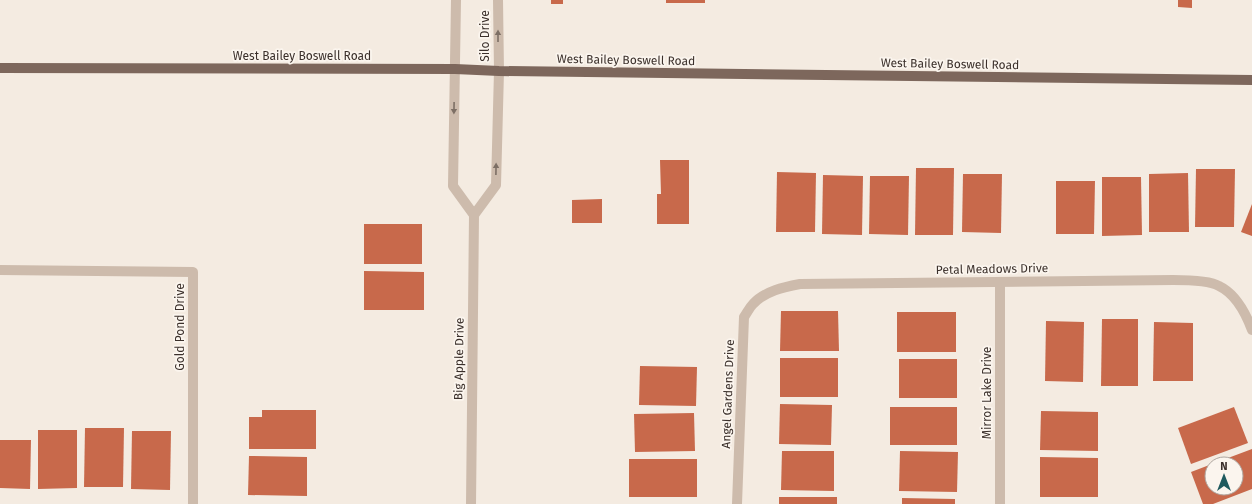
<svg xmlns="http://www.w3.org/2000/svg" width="1252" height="504" viewBox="0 0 1252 504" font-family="'Fira Sans',sans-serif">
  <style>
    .building { fill: #c8694b }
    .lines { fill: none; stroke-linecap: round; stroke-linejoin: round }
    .minor { stroke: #cdbbac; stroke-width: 10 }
    .major { stroke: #7d675c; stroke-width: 10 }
    .oneway { fill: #7d6f65 }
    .labels { text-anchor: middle; stroke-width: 3.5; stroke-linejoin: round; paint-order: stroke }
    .street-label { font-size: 12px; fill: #3b302b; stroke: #fbf5ee }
  </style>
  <rect width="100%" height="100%" fill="#f4ebe1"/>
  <g class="building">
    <rect x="551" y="0" width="12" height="4"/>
    <rect x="666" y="0" width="39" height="3"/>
    <path d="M 1178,0 L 1192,0 L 1192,8 L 1178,7 Z"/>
    <path d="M 660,160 L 689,160 L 689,224 L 657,224 L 657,194 L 661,194 Z"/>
    <path d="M 916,168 L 954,168 L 953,235 L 915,235 Z"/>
    <path d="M 1196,169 L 1235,169 L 1234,227 L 1195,227 Z"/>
    <path d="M 777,172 L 816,173 L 815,232 L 776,232 Z"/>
    <path d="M 1188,173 L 1189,232 L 1149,232 L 1149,174 Z"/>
    <path d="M 963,174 L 1002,174 L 1001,233 L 962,232 Z"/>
    <path d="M 823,175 L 863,176 L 862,235 L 822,234 Z"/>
    <path d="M 870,176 L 909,176 L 908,235 L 869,234 Z"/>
    <path d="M 1102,177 L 1141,177 L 1142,235 L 1102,236 Z"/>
    <path d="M 1056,181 L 1095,181 L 1094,234 L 1056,234 Z"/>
    <path d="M 602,199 L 602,223 L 572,223 L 572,200 Z"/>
    <path d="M 1252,204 L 1252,236 L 1241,232 Z"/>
    <rect x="364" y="224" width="58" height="40"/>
    <path d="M 364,271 L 424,272 L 424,310 L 364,310 Z"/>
    <path d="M 781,311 L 838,311 L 839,351 L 780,351 Z"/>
    <rect x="897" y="312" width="59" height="40"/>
    <path d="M 1102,319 L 1138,319 L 1138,386 L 1101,386 Z"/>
    <path d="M 1046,321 L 1084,322 L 1083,382 L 1045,381 Z"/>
    <path d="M 1154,322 L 1193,323 L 1193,381 L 1153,381 Z"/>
    <rect x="780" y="358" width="58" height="39"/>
    <rect x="899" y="359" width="58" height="39"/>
    <path d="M 640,366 L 697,367 L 696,406 L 639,405 Z"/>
    <path d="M 780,404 L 832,405 L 831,445 L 779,444 Z"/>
    <rect x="890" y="407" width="67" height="38"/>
    <path d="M 1234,407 L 1248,443 L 1191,464 L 1178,428 Z"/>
    <path d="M 262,410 L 316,410 L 316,449 L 249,449 L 249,417 L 262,417 Z"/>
    <path d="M 1041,411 L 1098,412 L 1098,451 L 1040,450 Z"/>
    <path d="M 694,413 L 695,451 L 635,452 L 634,414 Z"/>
    <path d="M 85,428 L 124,428 L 123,487 L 84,487 Z"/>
    <path d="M 38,430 L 77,430 L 77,488 L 38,489 Z"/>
    <path d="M 132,431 L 171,431 L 170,490 L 131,489 Z"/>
    <path d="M 0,440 L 31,440 L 30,489 L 0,488 Z"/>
    <path d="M 1252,449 L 1252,489 L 1213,504 L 1203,504 L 1191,472 L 1212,464 L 1212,488 L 1236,488 L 1236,464 L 1212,464 Z"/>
    <path d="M 782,451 L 834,451 L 834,491 L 781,490 Z"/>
    <path d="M 900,451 L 958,452 L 957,492 L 899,491 Z"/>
    <path d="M 249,456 L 307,457 L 307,496 L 248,495 Z"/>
    <path d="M 1040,457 L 1098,458 L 1098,497 L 1040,497 Z"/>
    <rect x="629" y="459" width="68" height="38"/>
    <rect x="779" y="497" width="58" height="7"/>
    <path d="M 902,498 L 955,499 L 955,504 L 902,504 Z"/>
  </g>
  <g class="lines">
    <g class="minor">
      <path d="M 456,0 L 453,186 L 474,215"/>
      <path d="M 0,270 L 193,272 L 193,504"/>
      <path d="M 471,504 L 474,215 L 496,185 L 499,71 L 498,0"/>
      <path d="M 737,504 L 744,317 C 747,313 749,308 753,304 C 765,291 784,287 800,284 L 1173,280 C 1185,280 1209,280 1219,286 C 1236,294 1246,314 1252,330"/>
      <path d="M 1000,504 L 1000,282"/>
    </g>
    <path class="major" d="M 0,68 L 455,69 L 499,71 L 1252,80"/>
  </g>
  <defs><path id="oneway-solid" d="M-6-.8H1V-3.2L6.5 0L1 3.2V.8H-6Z"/></defs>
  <g class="oneway">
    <use href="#oneway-solid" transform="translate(498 36) rotate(-90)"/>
    <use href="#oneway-solid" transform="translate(454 108) rotate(91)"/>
    <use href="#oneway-solid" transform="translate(496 169) rotate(-89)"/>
  </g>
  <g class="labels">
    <g class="street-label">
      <text transform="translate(485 36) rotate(-90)" y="4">Silo Drive</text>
      <text x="302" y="60">West Bailey Boswell Road</text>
      <text transform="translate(626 60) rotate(1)" y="4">West Bailey Boswell Road</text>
      <text transform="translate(950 64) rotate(1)" y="4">West Bailey Boswell Road</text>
      <text transform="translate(992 269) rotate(-1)" y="4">Petal Meadows Drive</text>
      <text transform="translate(180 327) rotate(-90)" y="4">Gold Pond Drive</text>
      <text transform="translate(459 359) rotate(-89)" y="4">Big Apple Drive</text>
      <text transform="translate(987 393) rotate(-90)" y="4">Mirror Lake Drive</text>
      <text transform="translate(728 394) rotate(-88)" y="4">Angel Gardens Drive</text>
    </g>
  </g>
  <g transform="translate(1224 476)"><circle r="19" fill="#fbf5ee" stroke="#aea6a0"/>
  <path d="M0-3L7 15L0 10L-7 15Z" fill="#1f5a5e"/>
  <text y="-6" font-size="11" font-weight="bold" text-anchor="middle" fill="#3b302b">N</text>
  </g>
</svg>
